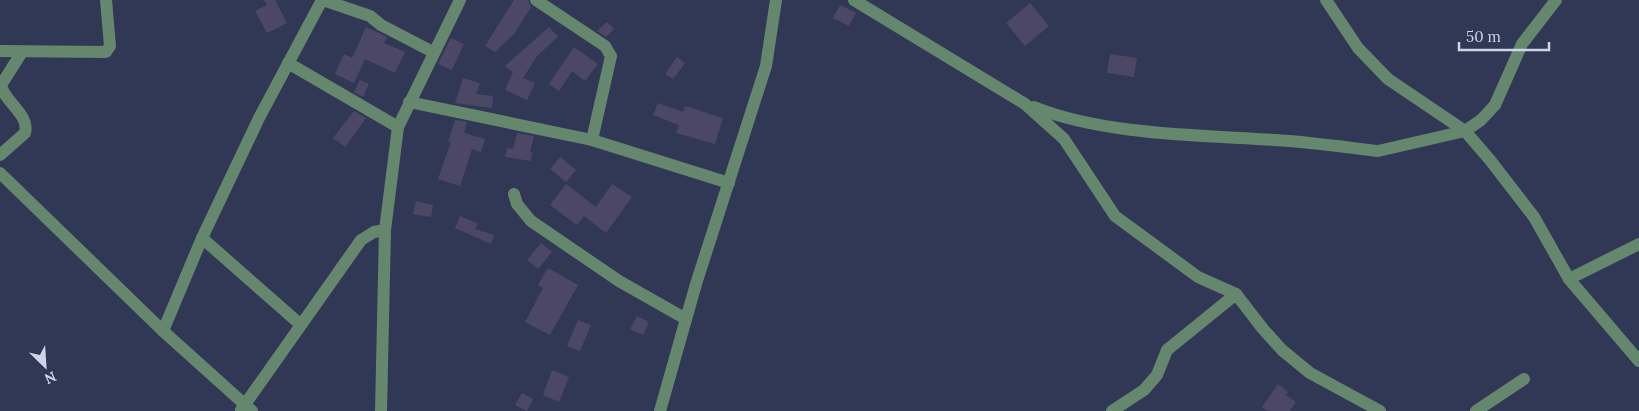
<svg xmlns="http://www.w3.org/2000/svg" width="1639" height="411" viewBox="0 0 1639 411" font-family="Lora,serif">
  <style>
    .building { fill: #4d4766 }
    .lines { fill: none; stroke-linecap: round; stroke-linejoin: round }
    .minor { stroke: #65876e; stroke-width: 12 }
  </style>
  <rect width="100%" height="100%" fill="#313855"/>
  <g class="building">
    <path d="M 264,0 L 275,0 L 287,23 L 267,33 L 255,11 L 267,5 Z"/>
    <path d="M 514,0 L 528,0 L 531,7 L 514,34 L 495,52 L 485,46 Z"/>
    <path d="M 1030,3 L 1049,26 L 1025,46 L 1006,23 Z"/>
    <path d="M 840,5 L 856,13 L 849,26 L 833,18 Z"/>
    <path d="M 607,22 L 614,29 L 606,37 L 597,31 Z"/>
    <path d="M 366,27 L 387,37 L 384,43 L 405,52 L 395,73 L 365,59 L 354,83 L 335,74 L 344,54 L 352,58 Z"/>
    <path d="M 549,27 L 558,37 L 537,56 L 523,78 L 535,83 L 527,100 L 505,90 L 513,72 L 505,66 Z"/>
    <path d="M 451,38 L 464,44 L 452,70 L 438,64 Z"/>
    <path d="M 574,47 L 598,64 L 585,81 L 572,71 L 559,91 L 549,84 Z"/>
    <path d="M 1110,54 L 1137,58 L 1134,77 L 1107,73 Z"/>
    <path d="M 677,57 L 685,63 L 673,79 L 665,74 Z"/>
    <path d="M 463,78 L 480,83 L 476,94 L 493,96 L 492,108 L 455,103 Z"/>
    <path d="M 360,80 L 369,84 L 363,97 L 354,92 Z"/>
    <path d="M 658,103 L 683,112 L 685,106 L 723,118 L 715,144 L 676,133 L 679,125 L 653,115 Z"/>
    <path d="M 354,111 L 366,118 L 345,147 L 333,138 Z"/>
    <path d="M 455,120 L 467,122 L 464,133 L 485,139 L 481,152 L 472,149 L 460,186 L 438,179 L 451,142 L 448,142 Z"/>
    <path d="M 517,133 L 534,136 L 530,152 L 532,152 L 531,161 L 505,157 L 507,148 L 513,149 Z"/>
    <path d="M 560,157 L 576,170 L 566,182 L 550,169 Z"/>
    <path d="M 566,184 L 596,207 L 612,184 L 632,197 L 606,233 L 584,216 L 577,225 L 550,205 Z"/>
    <path d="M 416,201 L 433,205 L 431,217 L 413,214 Z"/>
    <path d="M 460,216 L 478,224 L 475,229 L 494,235 L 491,244 L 455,228 Z"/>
    <path d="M 541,243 L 552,252 L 538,269 L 527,260 Z"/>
    <path d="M 548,268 L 578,285 L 550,335 L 525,322 L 543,288 L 538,285 Z"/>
    <path d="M 637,316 L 649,322 L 643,335 L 630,329 Z"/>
    <path d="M 578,320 L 591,325 L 580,351 L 567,346 Z"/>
    <path d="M 552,370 L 569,377 L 559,402 L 543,395 Z"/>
    <path d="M 1278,384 L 1288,392 L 1286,395 L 1296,402 L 1290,411 L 1267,411 L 1262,407 Z"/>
    <path d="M 522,393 L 533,399 L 527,411 L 515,405 Z"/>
  </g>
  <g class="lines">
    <g class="minor">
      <path d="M 323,0 L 370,16 L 381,25 L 433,52"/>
      <path d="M 536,0 L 605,46 L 611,56 L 592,140"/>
      <path d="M 854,0 L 1025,104 L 1064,139 L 1115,216 L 1198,277 L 1236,294 L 1263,329 L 1282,350 L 1310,373 L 1380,411"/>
      <path d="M 1326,0 L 1358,48 L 1388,79 L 1465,131 L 1490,160 L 1534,217 L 1569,279 L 1639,361"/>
      <path d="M 0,51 L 106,52 L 110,46 L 106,0"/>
      <path d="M 288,63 L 398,127"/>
      <path d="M 409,102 L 592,140 L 729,183"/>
      <path d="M 1034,107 C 1103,135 1200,135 1275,140 C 1309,142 1344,147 1378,151 L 1465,131 L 1481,120 L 1495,105 L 1522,44 L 1556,0"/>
      <path d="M 0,155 L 25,133 C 30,114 4,102 1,85 L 22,52"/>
      <path d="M 0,173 L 163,331 L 252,411"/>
      <path d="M 514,194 L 517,204 L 531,221 L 619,281 L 686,319"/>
      <path d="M 202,238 L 301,325"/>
      <path d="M 1569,279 L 1639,244"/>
      <path d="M 163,331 L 202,238 L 259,118 L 322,0"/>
      <path d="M 241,410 L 361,240 L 374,232 L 385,230"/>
      <path d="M 381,411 L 385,230 L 398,127 L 460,0"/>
      <path d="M 660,411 L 696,284 L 766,66 L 776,0"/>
      <path d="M 1112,411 L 1144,390 L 1157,375 L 1167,350 L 1236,294"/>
      <path d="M 1476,411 L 1524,379"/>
    </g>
  </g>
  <g transform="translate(45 366) rotate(155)" stroke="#313855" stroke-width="4" paint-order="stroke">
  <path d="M0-4L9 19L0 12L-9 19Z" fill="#cfd4e7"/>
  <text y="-8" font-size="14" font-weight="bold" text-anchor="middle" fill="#cfd4e7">N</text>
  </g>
  <path d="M1459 42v8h90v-8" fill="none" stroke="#cfd4e7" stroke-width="2.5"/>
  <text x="1466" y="42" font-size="15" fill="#cfd4e7" stroke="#313855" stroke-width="4" paint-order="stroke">50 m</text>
</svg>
